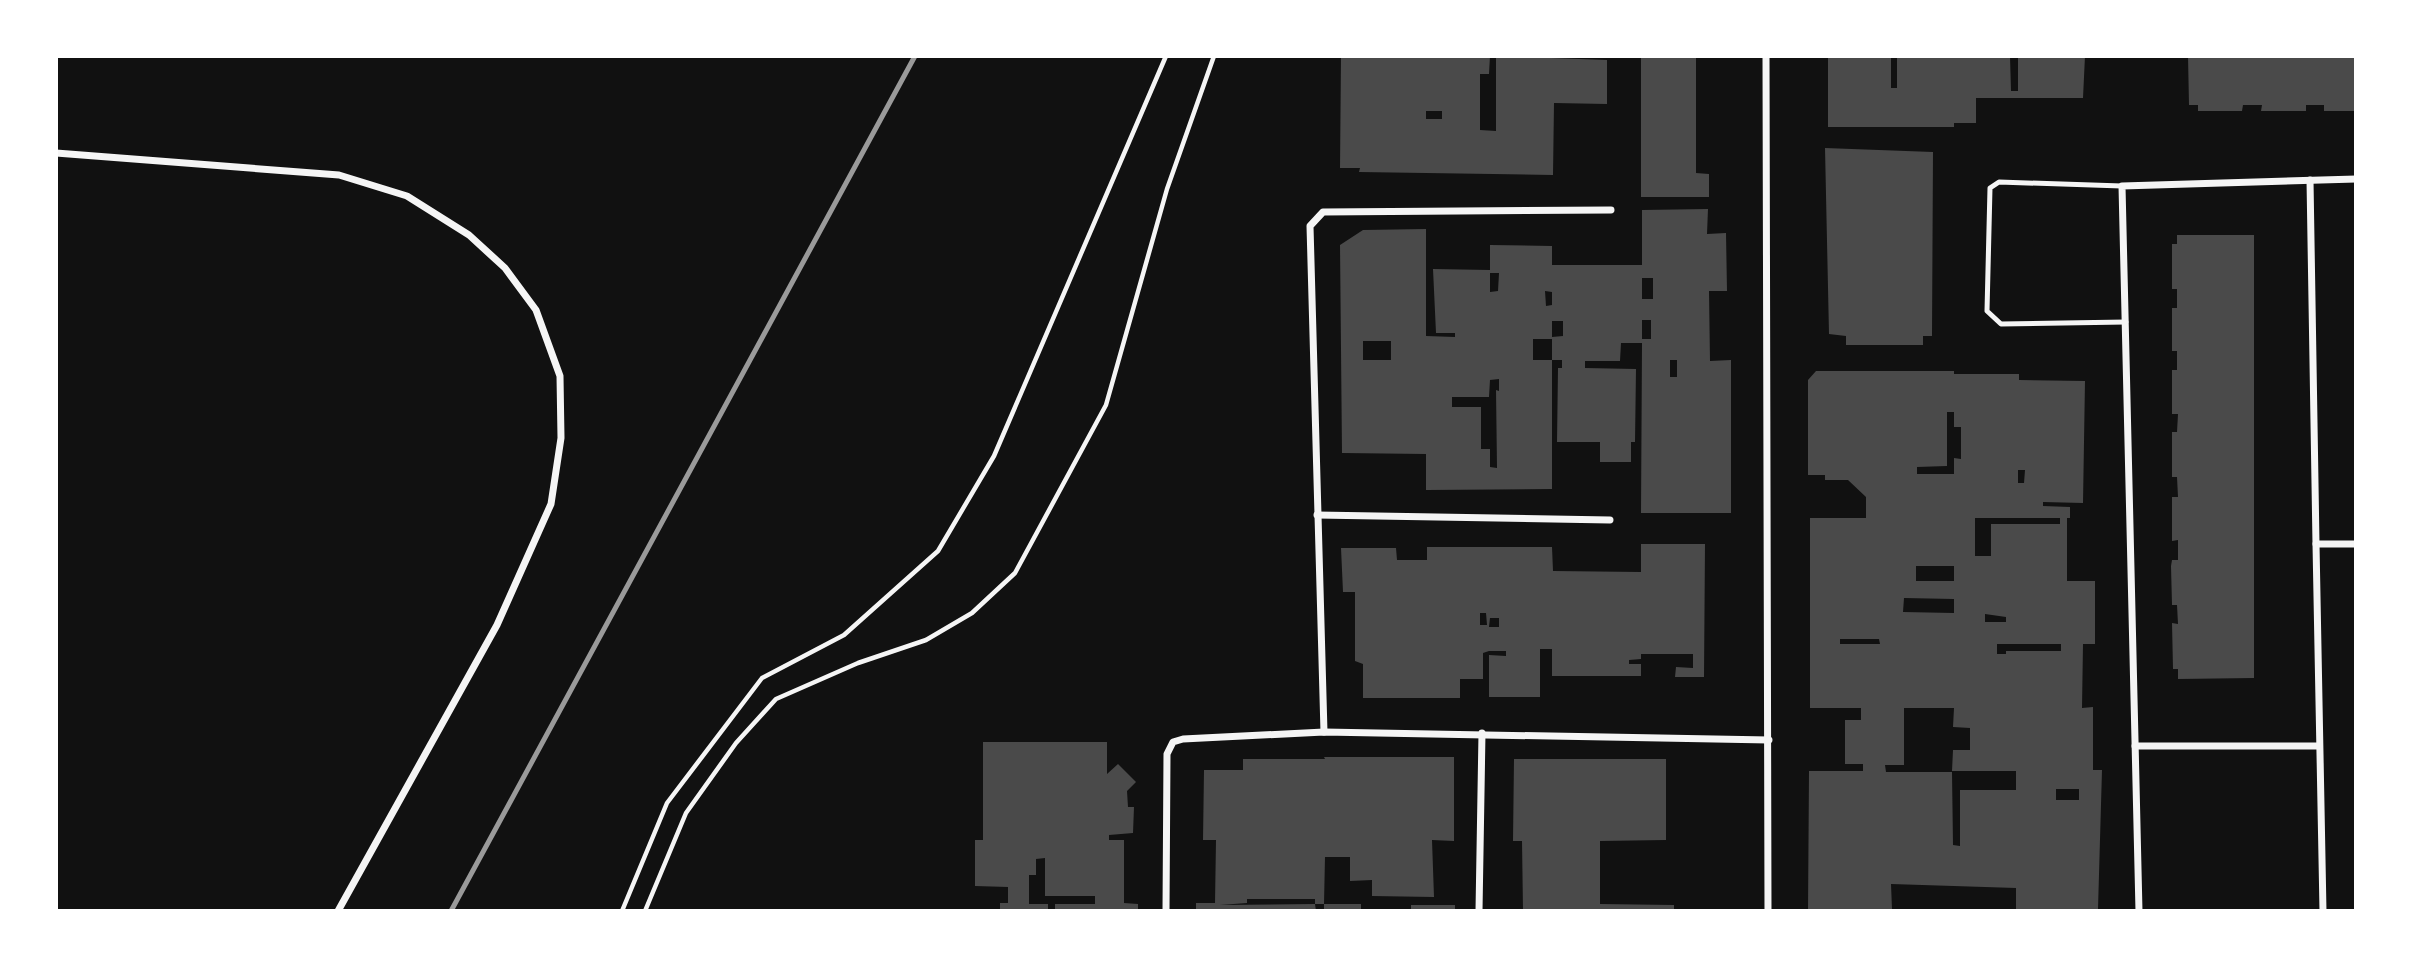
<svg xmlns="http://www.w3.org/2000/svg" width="2412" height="967" viewBox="0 0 2412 967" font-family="Figtree,sans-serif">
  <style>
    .building { fill: #4a4a4a; fill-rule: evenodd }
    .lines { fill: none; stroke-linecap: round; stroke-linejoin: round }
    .path { stroke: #f5f5f5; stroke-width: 4.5 }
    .service { stroke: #f5f5f5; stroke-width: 5 }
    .minor { stroke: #f5f5f5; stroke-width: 7 }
    .rail { stroke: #9a9a9a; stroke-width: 5 }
  </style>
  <rect width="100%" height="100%" fill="#111"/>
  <g class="building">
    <path d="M 1341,56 L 1490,56 L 1489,74 L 1480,74 L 1480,130 L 1496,131 L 1496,56 L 1607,60 L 1607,104 L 1554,103 L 1553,175 L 1359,172 L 1360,168 L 1340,168 ZM 1426,111 L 1442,111 L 1442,119 L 1426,119 Z"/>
    <path d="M 1641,56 L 1696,56 L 1696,173 L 1709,174 L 1709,197 L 1641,197 Z"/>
    <path d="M 1828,56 L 1891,56 L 1891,88 L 1897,88 L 1897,56 L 2010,56 L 2011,91 L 2018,91 L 2018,56 L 2085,56 L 2083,98 L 1976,98 L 1976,123 L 1954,123 L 1954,127 L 1828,127 Z"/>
    <path d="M 2188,56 L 2356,56 L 2356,111 L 2324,111 L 2324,105 L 2306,105 L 2306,111 L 2261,111 L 2262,105 L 2243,105 L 2242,111 L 2198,111 L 2198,105 L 2189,105 Z"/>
    <path d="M 1825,148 L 1933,152 L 1932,336 L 1923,336 L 1923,345 L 1846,345 L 1846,336 L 1829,334 Z"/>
    <path d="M 1708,209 L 1707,234 L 1726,233 L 1727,291 L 1709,291 L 1710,361 L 1731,360 L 1731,513 L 1641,513 L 1642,343 L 1621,343 L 1620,361 L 1585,361 L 1585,368 L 1636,369 L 1635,442 L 1631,442 L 1631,462 L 1600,462 L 1600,442 L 1557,442 L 1558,368 L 1562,368 L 1562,360 L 1552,360 L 1552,339 L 1533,339 L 1533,360 L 1552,360 L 1552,489 L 1426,490 L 1426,454 L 1342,453 L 1340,245 L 1363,230 L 1426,229 L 1426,336 L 1455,337 L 1455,333 L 1436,333 L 1433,269 L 1490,270 L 1490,245 L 1552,246 L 1552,265 L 1642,265 L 1642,210 ZM 1490,273 L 1499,273 L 1498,291 L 1490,292 ZM 1642,278 L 1653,278 L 1653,299 L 1642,299 ZM 1545,291 L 1552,292 L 1552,305 L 1546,306 ZM 1642,320 L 1651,320 L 1651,339 L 1642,339 ZM 1552,321 L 1563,321 L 1563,336 L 1552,337 ZM 1363,341 L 1391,341 L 1391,360 L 1363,360 ZM 1670,360 L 1677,360 L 1677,377 L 1670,377 ZM 1499,379 L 1499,391 L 1496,390 L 1497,468 L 1490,467 L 1490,449 L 1481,449 L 1481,407 L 1452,407 L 1452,397 L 1489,397 L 1490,380 Z"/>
    <path d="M 2177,235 L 2254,235 L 2254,678 L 2178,679 L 2178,669 L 2173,669 L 2172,623 L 2178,624 L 2177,605 L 2172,605 L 2171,566 L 2172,560 L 2178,560 L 2178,540 L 2172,541 L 2172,497 L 2178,497 L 2177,477 L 2172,477 L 2172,432 L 2177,432 L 2178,414 L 2172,414 L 2172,370 L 2177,370 L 2177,351 L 2172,351 L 2172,308 L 2177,308 L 2177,289 L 2172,289 L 2172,244 L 2177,244 Z"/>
    <path d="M 1816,371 L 1954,371 L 1954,374 L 2019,374 L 2019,380 L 2085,381 L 2083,503 L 2043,502 L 2043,506 L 2070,507 L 2070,518 L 2067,518 L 2067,581 L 2095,581 L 2095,644 L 2083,644 L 2082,708 L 2093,707 L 2093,770 L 2102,770 L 2098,909 L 2016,909 L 2016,888 L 1891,884 L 1892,909 L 1808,911 L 1809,771 L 1863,771 L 1863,764 L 1845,764 L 1845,720 L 1861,720 L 1861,708 L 1810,708 L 1810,518 L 1866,518 L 1866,497 L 1848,480 L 1825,480 L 1825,475 L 1808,475 L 1808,380 ZM 1947,412 L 1954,412 L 1954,427 L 1961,427 L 1961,459 L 1954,458 L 1954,474 L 1917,474 L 1917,467 L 1947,466 ZM 2018,470 L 2025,470 L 2024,483 L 2018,483 ZM 1975,518 L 2060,518 L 2060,524 L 1991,524 L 1991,556 L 1975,556 ZM 1916,566 L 1954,566 L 1954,581 L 1916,581 ZM 1904,598 L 1954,599 L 1954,613 L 1903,612 ZM 1985,614 L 2006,617 L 2006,622 L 1985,622 ZM 1840,639 L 1879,639 L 1880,644 L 1840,644 ZM 1997,644 L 2061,644 L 2061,651 L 2006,651 L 2006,654 L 1997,654 ZM 1904,708 L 1954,708 L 1953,727 L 1970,728 L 1970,750 L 1953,750 L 1952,771 L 2016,771 L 2016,790 L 1960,790 L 1960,846 L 1953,845 L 1952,772 L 1886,772 L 1885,765 L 1904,765 ZM 2056,789 L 2079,789 L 2079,800 L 2056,800 Z"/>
    <path d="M 1641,544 L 1705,544 L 1704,677 L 1675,677 L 1676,667 L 1693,668 L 1693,654 L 1641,654 L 1641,659 L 1629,660 L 1629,664 L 1641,664 L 1641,676 L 1552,676 L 1552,649 L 1540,649 L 1540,697 L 1489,697 L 1489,655 L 1506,656 L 1506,651 L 1489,651 L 1483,653 L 1483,679 L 1460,679 L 1460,698 L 1363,698 L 1363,664 L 1355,661 L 1355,592 L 1343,592 L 1341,548 L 1396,548 L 1397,560 L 1427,560 L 1427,547 L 1552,547 L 1553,571 L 1641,572 ZM 1480,613 L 1486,613 L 1487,625 L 1480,625 ZM 1490,618 L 1499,618 L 1499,627 L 1489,627 Z"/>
    <path d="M 983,742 L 1107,742 L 1107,774 L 1118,764 L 1136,782 L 1127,791 L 1128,807 L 1134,807 L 1133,833 L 1109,835 L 1109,840 L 1124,840 L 1124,903 L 1138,904 L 1138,911 L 1055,911 L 1055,904 L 1095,904 L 1095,896 L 1045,896 L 1045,858 L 1036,859 L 1036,875 L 1029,875 L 1029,904 L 1048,904 L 1048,911 L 1000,911 L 1000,903 L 1008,903 L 1008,887 L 975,886 L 975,840 L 983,840 Z"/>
    <path d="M 1324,757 L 1454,757 L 1454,841 L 1432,840 L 1434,897 L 1372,896 L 1372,880 L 1350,881 L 1350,857 L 1325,857 L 1324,904 L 1361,904 L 1361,911 L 1324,911 L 1324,904 L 1315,904 L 1315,899 L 1247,899 L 1247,903 L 1220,905 L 1315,904 L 1316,911 L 1196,911 L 1196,903 L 1215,903 L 1216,840 L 1203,840 L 1204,770 L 1243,770 L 1243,759 L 1325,759 Z"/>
    <path d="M 1514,759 L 1666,759 L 1666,840 L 1600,841 L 1600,904 L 1674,905 L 1674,911 L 1523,911 L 1522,841 L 1513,841 Z"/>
    <rect x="1411" y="905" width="44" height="6"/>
  </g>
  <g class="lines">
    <g class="path">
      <path d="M 622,911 L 667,803 L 762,678 L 844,635 L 938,551 L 994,456 L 1166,56"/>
      <path d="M 645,911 L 686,813 L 736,743 L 776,699 L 858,663 L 926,640 L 972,613 L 1015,573 L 1106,405 L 1167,189 L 1214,56"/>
    </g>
    <path class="service" d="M 2122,186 L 1999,182 L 1990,188 L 1987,311 L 2001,324 L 2126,322"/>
    <g class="minor">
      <path d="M 1766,56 L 1768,911"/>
      <path d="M 56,153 L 339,175 L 407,196 L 469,235 L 505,268 L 536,310 L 560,376 L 561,438 L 551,504 L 497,625 L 338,911"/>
      <path d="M 2310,180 L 2316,544 L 2356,544"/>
      <path d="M 1317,515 L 1610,520"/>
      <path d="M 2316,544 L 2323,911"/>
      <path d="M 1324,732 L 1310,226 L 1323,212 L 1611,210"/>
      <path d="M 2135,746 L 2319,746"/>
      <path d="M 1166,911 L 1167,754 L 1173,742 L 1183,739 L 1324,732 L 1769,740"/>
      <path d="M 1479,911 L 1482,733"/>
      <path d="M 2139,911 L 2122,186 L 2356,179"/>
    </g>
    <path class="rail" d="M 451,911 L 915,56"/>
  </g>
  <rect width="2412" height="967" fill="none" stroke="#ffffff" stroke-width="116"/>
</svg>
